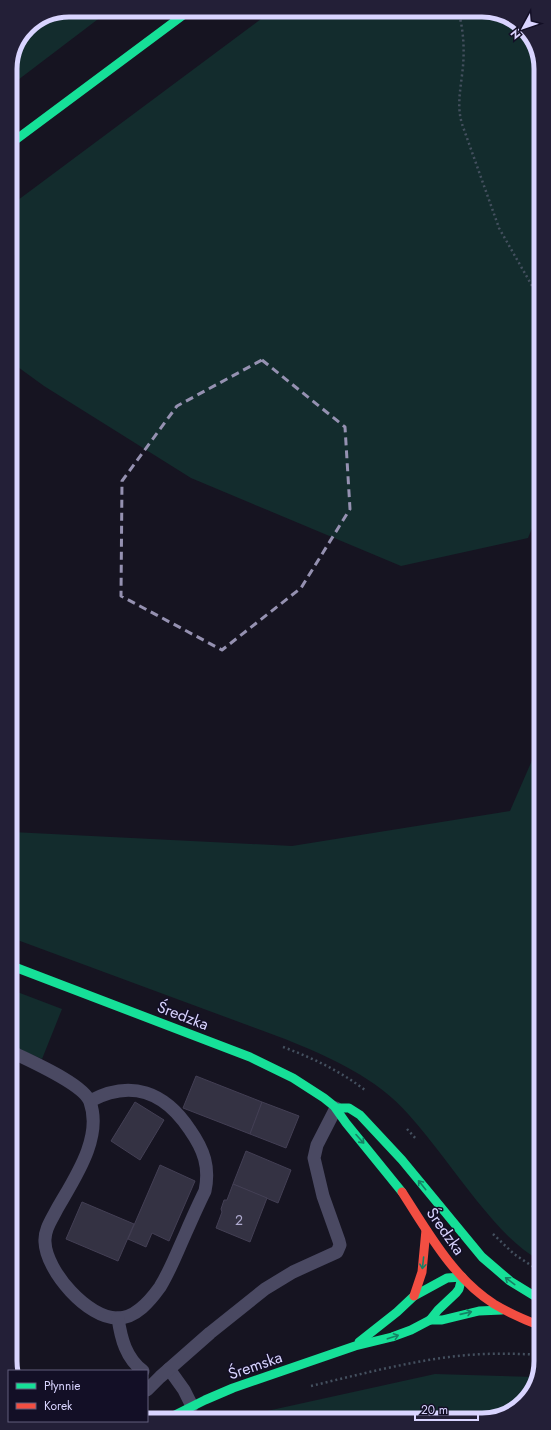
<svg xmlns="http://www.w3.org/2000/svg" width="551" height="1430" viewBox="0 0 551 1430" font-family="Jost,sans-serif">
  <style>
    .green { fill: #132c2d }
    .building { fill: #343243; stroke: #433f54 }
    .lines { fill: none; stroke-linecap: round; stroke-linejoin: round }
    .path { stroke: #44505f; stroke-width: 2.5; stroke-dasharray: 2 3; stroke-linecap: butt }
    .lane { stroke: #4a4962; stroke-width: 13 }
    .fast { stroke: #16e098; stroke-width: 9 }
    .jam { stroke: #f24e42; stroke-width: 9 }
    .oneway { stroke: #158265 }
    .marked { fill: none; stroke: #9591b1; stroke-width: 3; stroke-dasharray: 8 5; stroke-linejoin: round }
    .labels { text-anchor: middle; stroke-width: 3; stroke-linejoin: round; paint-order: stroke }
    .number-label { font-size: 14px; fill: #b0acd0 }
    .street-label { font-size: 16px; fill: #d9d4ff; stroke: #130f26 }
    .rim { fill: none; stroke: #d9d4ff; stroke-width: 5 }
  </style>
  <rect width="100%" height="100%" fill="#161421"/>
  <g class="green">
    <path d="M 69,10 L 110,10 L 10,86 L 10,65 L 27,27 Z"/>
    <path d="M 273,10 L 486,10 L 518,22 L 538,50 L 539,511 L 528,538 L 401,566 L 191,478 L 44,386 L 11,362 L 10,206 Z"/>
    <path d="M 540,742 L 541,1261 C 515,1247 495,1223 477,1201 C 454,1172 433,1142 409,1115 C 377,1078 330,1057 285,1039 L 12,938 L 12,832 L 292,846 L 510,811 Z"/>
    <path d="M 12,990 L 62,1009 L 42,1059 L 12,1046 Z"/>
    <path d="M 435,1374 L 536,1377 L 529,1397 L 501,1417 L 258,1419 L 267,1411 Z"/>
  </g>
  <g class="building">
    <path d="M 196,1076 L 262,1102 L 250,1134 L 183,1108 Z"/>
    <path d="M 135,1102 L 164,1120 L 140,1160 L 111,1141 Z"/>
    <path d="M 262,1102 L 299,1116 L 286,1148 L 250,1134 Z"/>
    <path d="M 246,1151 L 291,1170 L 278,1203 L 233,1184 Z"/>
    <path d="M 160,1165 L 195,1181 L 169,1241 L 152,1233 L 146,1247 L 128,1239 Z"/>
    <path d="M 233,1184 L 267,1198 L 250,1242 L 216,1228 L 222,1212 L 221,1209 L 224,1200 L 227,1200 Z"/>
    <path d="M 82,1202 L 134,1224 L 118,1261 L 66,1239 Z"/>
  </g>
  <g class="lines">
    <g class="path">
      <path d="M 458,10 C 464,31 465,53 462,75 C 460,92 457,107 462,124 L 499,228 L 539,298"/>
      <path d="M 539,350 L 539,378"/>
      <path d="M 283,1047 C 313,1058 340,1071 365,1090"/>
      <path d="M 407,1129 L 417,1140"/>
      <path d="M 493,1234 L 514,1254 L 541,1272"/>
      <path d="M 311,1386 C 357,1375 403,1363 449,1357 C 479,1353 511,1353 541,1355"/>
    </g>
    <g class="lane">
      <path d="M 12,1052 C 30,1061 84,1084 90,1102 C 103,1138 74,1179 57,1209 C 52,1219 44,1230 45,1242 C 46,1271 88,1319 118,1318 C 136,1318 150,1301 160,1287 C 168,1274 174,1260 180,1246 C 188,1228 196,1209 205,1191 C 210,1167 204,1150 190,1130 C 165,1092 131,1079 90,1101"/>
      <path d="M 118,1318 C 121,1339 126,1358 143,1371"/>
      <path d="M 169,1369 L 184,1390 L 192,1406"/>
      <path d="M 147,1390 L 160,1377 L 210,1333 L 265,1289 L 293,1272 L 337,1252 L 340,1245 L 339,1241 L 323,1196 L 314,1158 L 317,1145 L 336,1108"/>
    </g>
    <g class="fast">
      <path d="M 10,144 L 190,10"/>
      <path d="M 12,966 L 250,1057 L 293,1078 L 324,1098 L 334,1106 L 346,1123 L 402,1192"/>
      <path d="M 336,1108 L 349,1108 L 360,1115 L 402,1160 L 482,1257 L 510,1281 L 541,1300"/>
      <path d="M 430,1320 L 442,1320 L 479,1311 L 502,1310"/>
      <path d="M 359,1342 L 397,1312 L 414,1296 L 447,1278 L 462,1277"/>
      <path d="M 167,1419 L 205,1400 L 233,1388 L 355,1346 L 392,1337 L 411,1330 L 430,1320 L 438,1310 L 456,1293 L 459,1289 L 462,1277"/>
    </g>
    <g class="jam">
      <path d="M 402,1192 C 428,1232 453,1278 494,1304 C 509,1313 525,1320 541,1326"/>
      <path d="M 414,1296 L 422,1272 L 426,1230"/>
    </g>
  </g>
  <defs><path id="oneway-shaft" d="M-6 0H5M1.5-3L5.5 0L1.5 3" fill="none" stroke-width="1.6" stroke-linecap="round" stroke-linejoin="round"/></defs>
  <g class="oneway">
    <use href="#oneway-shaft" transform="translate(360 1139) rotate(48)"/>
    <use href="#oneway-shaft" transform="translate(422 1185) rotate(-129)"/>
    <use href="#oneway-shaft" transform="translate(423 1263) rotate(96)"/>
    <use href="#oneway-shaft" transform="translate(510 1281) rotate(-143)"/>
    <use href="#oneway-shaft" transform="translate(466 1313) rotate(-13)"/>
    <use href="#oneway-shaft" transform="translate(393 1337) rotate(-18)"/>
  </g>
  <path class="marked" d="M 262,360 L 345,427 L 350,509 L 301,588 L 222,650 L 121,596 L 122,481 L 177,406 Z"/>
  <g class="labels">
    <g class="number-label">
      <text x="239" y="1225">2</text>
    </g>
    <g class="street-label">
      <text transform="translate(183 1015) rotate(21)" y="6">Średzka</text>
      <text transform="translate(446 1231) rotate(55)" y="6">Średzka</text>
      <text transform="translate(255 1365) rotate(-19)" y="6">Śremska</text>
    </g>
  </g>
  <path d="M0 0H551V1430H0ZM69 17H482A52 52 0 0 1 534 69V1361A52 52 0 0 1 482 1413H69A52 52 0 0 1 17 1361V69A52 52 0 0 1 69 17Z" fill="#231f37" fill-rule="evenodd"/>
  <path class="rim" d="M69 17H482A52 52 0 0 1 534 69V1361A52 52 0 0 1 482 1413H69A52 52 0 0 1 17 1361V69A52 52 0 0 1 69 17Z"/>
  <rect x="8" y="1370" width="140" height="52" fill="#130f26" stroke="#625e7d"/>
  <rect x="16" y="1383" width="20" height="6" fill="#16e098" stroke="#625e7d"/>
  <text x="44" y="1390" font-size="12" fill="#d9d4ff">Płynnie</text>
  <rect x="16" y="1403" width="20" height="6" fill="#f24e42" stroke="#625e7d"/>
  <text x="44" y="1410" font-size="12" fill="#d9d4ff">Korek</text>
  <g transform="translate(523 28) rotate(230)" stroke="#130f26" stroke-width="3" paint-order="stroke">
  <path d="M0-3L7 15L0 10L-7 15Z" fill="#d9d4ff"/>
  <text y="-6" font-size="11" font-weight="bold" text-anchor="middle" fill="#d9d4ff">N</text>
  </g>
  <path d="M415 1414v6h63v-6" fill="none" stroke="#d9d4ff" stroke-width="2"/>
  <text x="421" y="1414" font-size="12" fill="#d9d4ff" stroke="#130f26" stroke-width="3" paint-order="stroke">20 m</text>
</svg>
